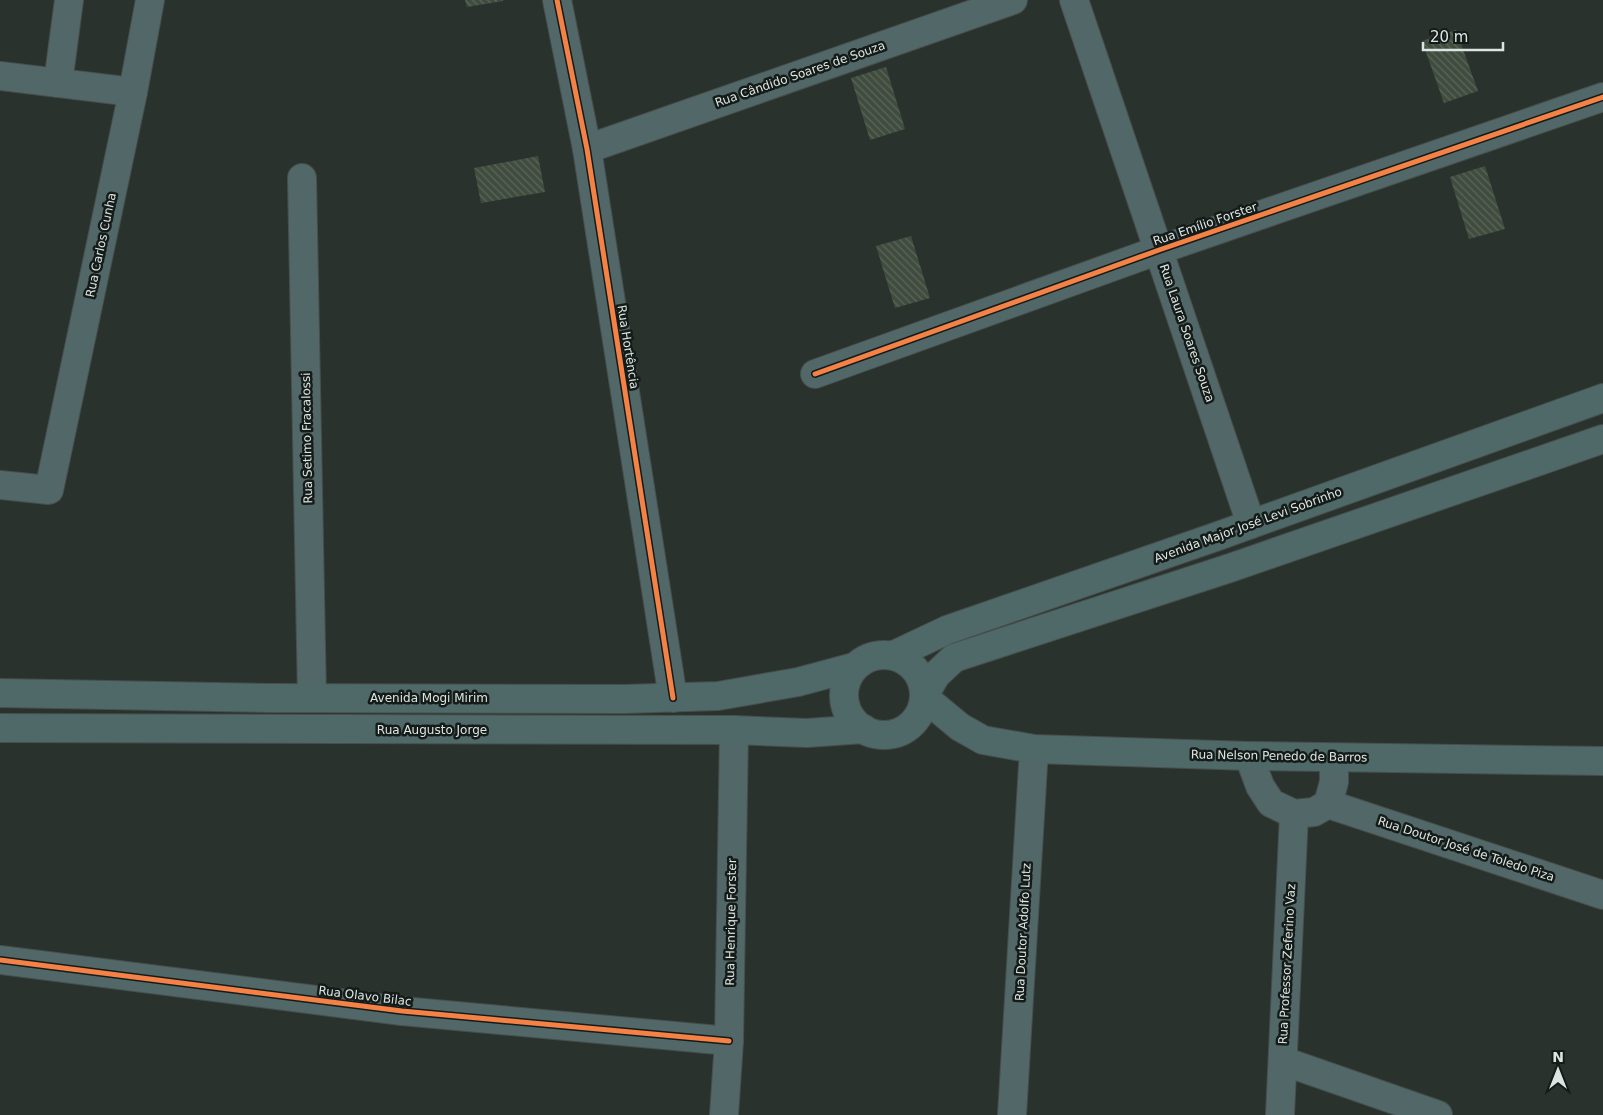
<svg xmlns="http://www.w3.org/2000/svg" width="1603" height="1115" viewBox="0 0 1603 1115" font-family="'DejaVu Sans',sans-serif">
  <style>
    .building { fill: url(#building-back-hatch) }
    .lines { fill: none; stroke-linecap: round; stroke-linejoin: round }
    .street-casing { stroke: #474e4b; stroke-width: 30 }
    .secondary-casing { stroke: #474e4b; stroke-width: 30 }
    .street { stroke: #516768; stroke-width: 28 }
    .secondary { stroke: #4f6868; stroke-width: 28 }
    .cycleway-casing { stroke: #141b18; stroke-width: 8 }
    .cycleway { stroke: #f48246; stroke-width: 5 }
    .labels { text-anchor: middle; stroke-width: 5; stroke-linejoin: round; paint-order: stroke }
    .street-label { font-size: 12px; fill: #dbe5e1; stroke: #141b18 }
  </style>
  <defs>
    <pattern id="building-back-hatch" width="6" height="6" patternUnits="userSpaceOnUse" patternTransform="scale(1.25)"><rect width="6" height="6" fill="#3f4c3e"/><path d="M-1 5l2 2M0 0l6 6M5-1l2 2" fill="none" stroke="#5a665a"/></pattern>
  </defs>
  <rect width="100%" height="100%" fill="#2a322e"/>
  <g class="building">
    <path d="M 465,0 L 503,0 L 503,1 L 467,7 Z"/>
    <path d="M 1456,30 L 1478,91 L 1444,103 L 1422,41 Z"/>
    <path d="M 886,67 L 905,129 L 870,140 L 851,78 Z"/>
    <path d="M 538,156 L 545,192 L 481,203 L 474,168 Z"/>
    <path d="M 1485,166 L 1505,229 L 1469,239 L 1450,177 Z"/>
    <path d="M 911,236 L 930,298 L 895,308 L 876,246 Z"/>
  </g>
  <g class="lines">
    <g class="street-casing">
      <g id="street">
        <path d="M 557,0 L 587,149 L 673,698"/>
        <path d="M 1074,0 L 1251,524"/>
        <path d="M 0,76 L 133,92"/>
        <path d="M 58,83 L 69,0"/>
        <path d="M 587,149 L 1013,0"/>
        <path d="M 302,178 L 312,698"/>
        <path d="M 815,374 L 1159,250 L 1603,97"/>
        <path d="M 0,485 L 49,490 L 133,92 L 150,0"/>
        <path d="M 1249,756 L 1260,786 L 1271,803 L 1294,814 L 1314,812 L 1328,804 L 1334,782 L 1334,758"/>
        <path d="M 1328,804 L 1603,895"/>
        <path d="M 0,960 L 402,1011 L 729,1041"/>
        <path d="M 1283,1061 L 1438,1115"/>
        <path d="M 724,1115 L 729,1041 L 734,730"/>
        <path d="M 1012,1115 L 1034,749"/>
        <path d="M 1280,1115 L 1294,814"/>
      </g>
    </g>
    <g class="secondary-casing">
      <g id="secondary">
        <path d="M 894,655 L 947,630 L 1218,536 L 1603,398"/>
        <circle cx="884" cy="695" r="40"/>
        <path d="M 0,693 L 270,698 L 625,699 L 718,696 L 798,682 L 854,667"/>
        <path d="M 925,694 L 936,675 L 954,658 L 1230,568 L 1603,439"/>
        <path d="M 925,698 L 960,727 L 983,740 L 1034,749 L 1249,756 L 1603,761"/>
        <path d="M 0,728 L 734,730 L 807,733 L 864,729"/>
      </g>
    </g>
    <use href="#street" class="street"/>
    <use href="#secondary" class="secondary"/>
    <g class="cycleway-casing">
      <g id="cycleway">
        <path d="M 557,0 L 587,149 L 673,698"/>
        <path d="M 815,374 L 1159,250 L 1603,97"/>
        <path d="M 0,960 L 402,1011 L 729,1041"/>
      </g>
    </g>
    <use href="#cycleway" class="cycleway"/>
  </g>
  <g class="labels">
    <g class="street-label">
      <text transform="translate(800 74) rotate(-19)" y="4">Rua Cândido Soares de Souza</text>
      <text transform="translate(1205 224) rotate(-19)" y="4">Rua Emílio Forster</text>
      <text transform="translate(101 245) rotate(-78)" y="4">Rua Carlos Cunha</text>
      <text transform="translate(1187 333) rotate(71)" y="4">Rua Laura Soares Souza</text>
      <text transform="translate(628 347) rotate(81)" y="4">Rua Hortência</text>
      <text transform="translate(307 438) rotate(-91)" y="4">Rua Setimo Fracalossi</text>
      <text transform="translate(1248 525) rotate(-20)" y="4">Avenida Major José Levi Sobrinho</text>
      <text x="429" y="702">Avenida Mogi Mirim</text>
      <text x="432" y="734">Rua Augusto Jorge</text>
      <text transform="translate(1279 756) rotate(1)" y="4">Rua Nelson Penedo de Barros</text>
      <text transform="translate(1466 849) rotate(18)" y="4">Rua Doutor José de Toledo Piza</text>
      <text transform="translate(731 922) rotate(-89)" y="4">Rua Henrique Forster</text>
      <text transform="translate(1023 932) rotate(-87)" y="4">Rua Doutor Adolfo Lutz</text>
      <text transform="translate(1287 964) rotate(-87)" y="4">Rua Professor Zeferino Vaz</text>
      <text transform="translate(365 996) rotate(7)" y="4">Rua Olavo Bilac</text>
    </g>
  </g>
  <g transform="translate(1558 1070)" stroke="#141b18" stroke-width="4" paint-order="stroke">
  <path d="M0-4L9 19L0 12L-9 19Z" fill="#dbe5e1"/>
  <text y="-8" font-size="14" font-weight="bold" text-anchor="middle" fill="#dbe5e1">N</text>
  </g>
  <path d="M1423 42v8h80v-8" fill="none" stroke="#dbe5e1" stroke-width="2.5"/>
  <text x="1430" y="42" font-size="15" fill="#dbe5e1" stroke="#141b18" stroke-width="4" paint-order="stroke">20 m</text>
</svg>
